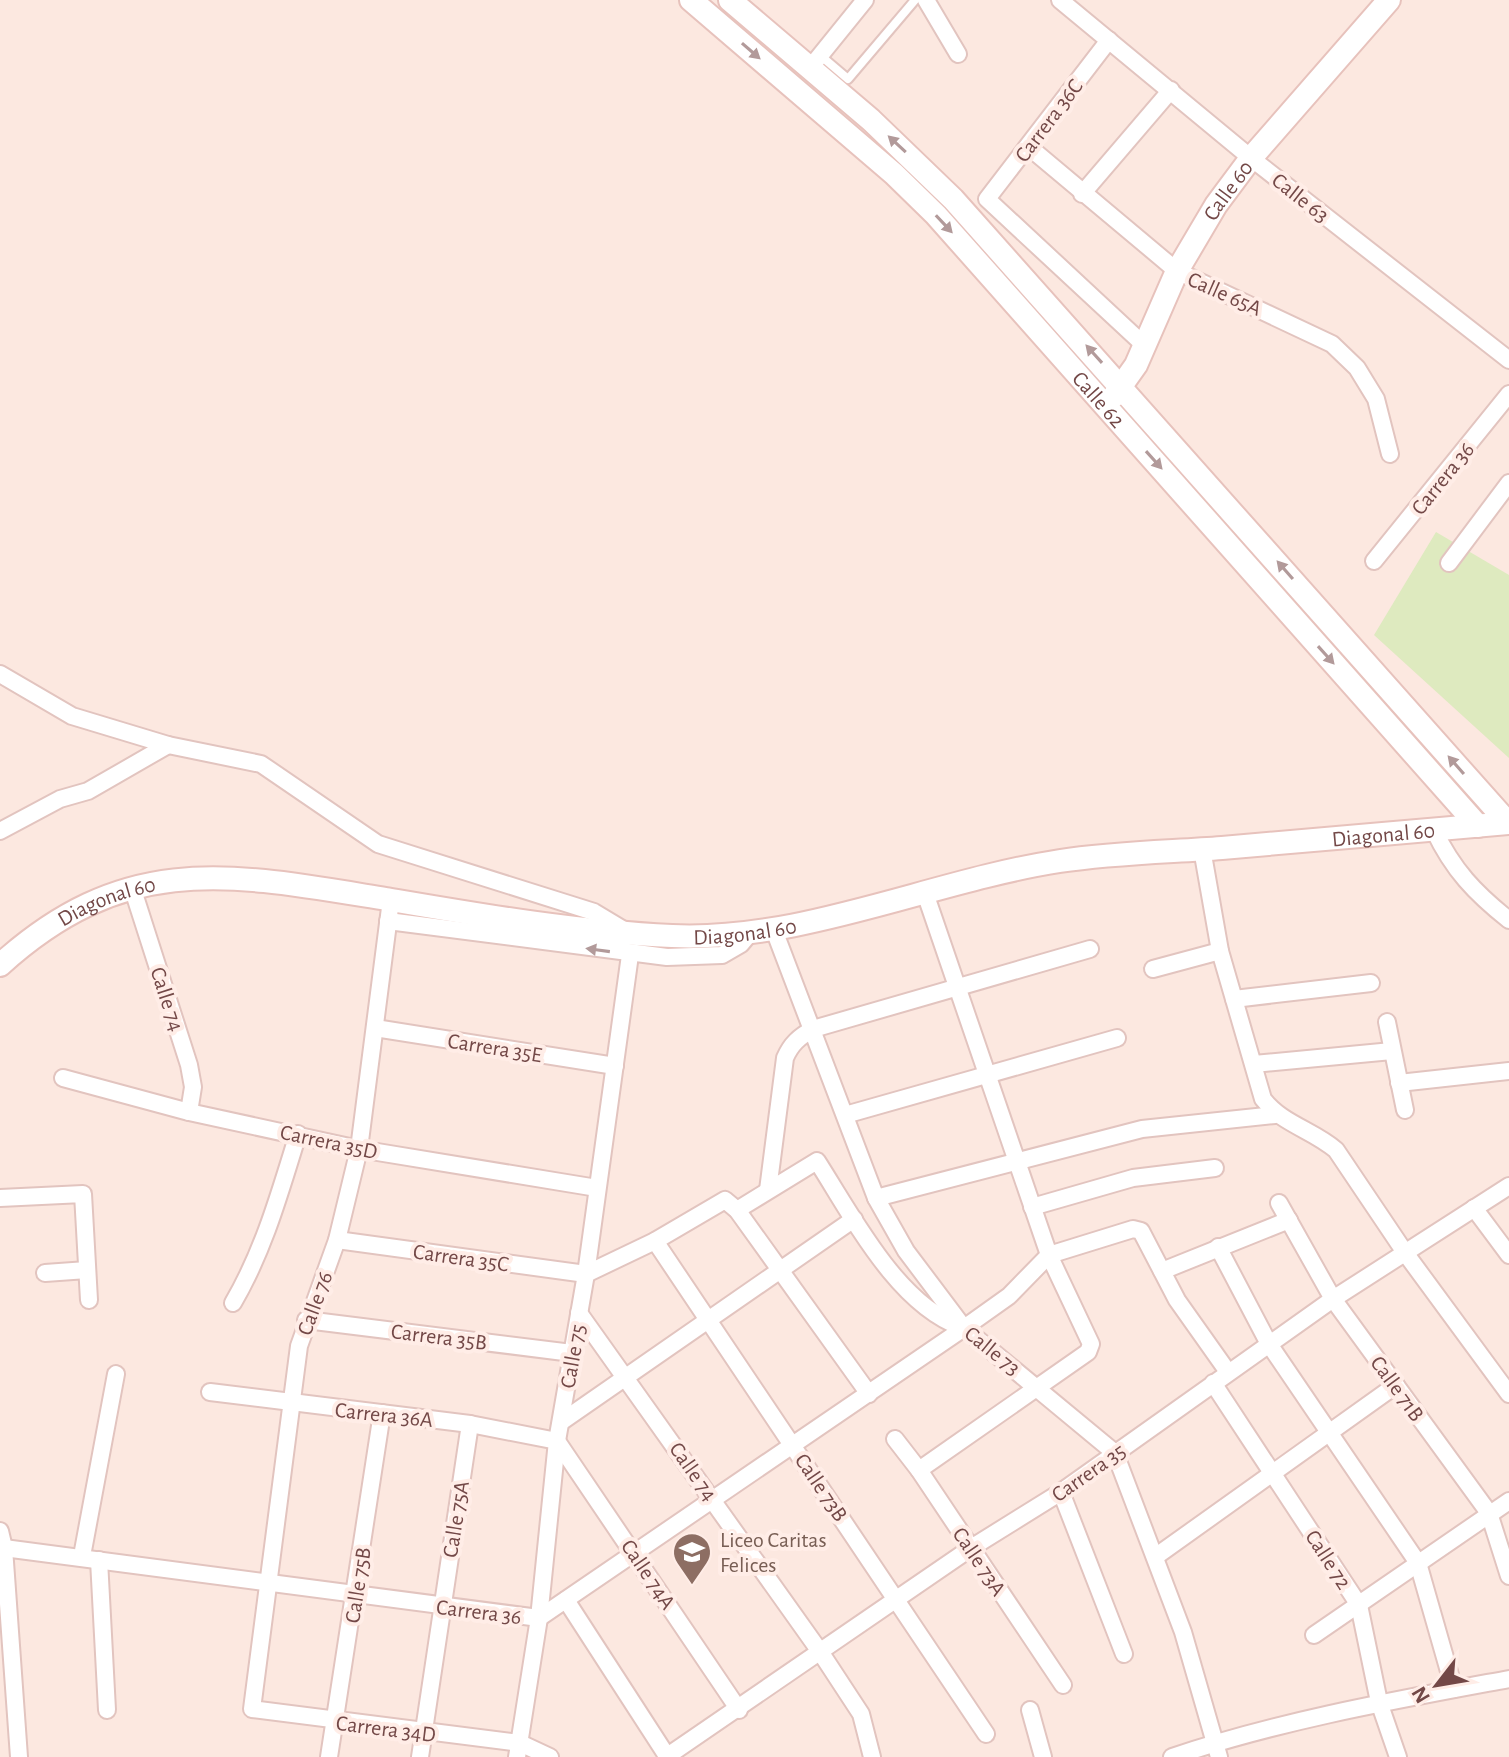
<svg xmlns="http://www.w3.org/2000/svg" width="1509" height="1757" viewBox="0 0 1509 1757" font-family="'Alegreya Sans',sans-serif">
  <style>
    .green { fill: #deeabf }
    .lines { fill: none; stroke-linecap: round; stroke-linejoin: round }
    .lane-casing { stroke: #e2c4bf; stroke-width: 12 }
    .street-casing { stroke: #e2c4bf; stroke-width: 20 }
    .secondary-casing { stroke: #e7c2bc; stroke-width: 26 }
    .lane { stroke: #fff; stroke-width: 8 }
    .street { stroke: #fff; stroke-width: 16 }
    .secondary { stroke: #fff; stroke-width: 22 }
    .oneway { fill: #b29a9a }
    .labels { text-anchor: middle; stroke-width: 8; stroke-linejoin: round; paint-order: stroke }
    .street-label { font-size: 22px; fill: #734847; stroke: #ffede7 }
    .education-label { font-size: 22px; fill: #785e54; stroke: #ffede7; text-anchor: start }
  </style>
  <rect width="100%" height="100%" fill="#fce8e0"/>
  <path class="green" d="M 1436,532 L 1509,575 L 1509,758 L 1374,635 Z"/>
  <g class="lines">
    <g class="lane-casing">
      <path id="lane" d="M 821,56 L 848,79 L 915,0"/>
    </g>
    <g class="street-casing">
      <g id="street">
        <path d="M 926,0 L 958,54"/>
        <path d="M 1060,0 L 1251,158 L 1509,360"/>
        <path d="M 1109,40 L 987,199 L 1143,344"/>
        <path d="M 810,68 L 865,0"/>
        <path d="M 1029,147 L 1177,271 L 1332,344 L 1357,368 L 1376,399 L 1390,454"/>
        <path d="M 1082,194 L 1171,90"/>
        <path d="M 1374,561 L 1509,394"/>
        <path d="M 1449,563 L 1509,483"/>
        <path d="M 0,674 L 72,716 L 168,745 L 261,764 L 378,844 L 594,912 L 624,930"/>
        <path d="M 1434,830 C 1453,870 1475,893 1509,920"/>
        <path d="M 0,831 L 60,799 L 88,791 L 168,745"/>
        <path d="M 1202,849 L 1220,951 L 1263,1099 C 1282,1124 1313,1130 1336,1150 L 1406,1254 L 1509,1394"/>
        <path d="M 132,887 L 189,1065 L 193,1087 L 189,1112"/>
        <path d="M 391,900 L 359,1149 L 337,1240 L 299,1346 L 252,1709 L 520,1743 L 550,1757"/>
        <path d="M 388,921 L 667,957 L 722,955 L 741,944 L 751,932"/>
        <path d="M 774,930 L 876,1198 L 906,1251 L 964,1328 L 1115,1453 L 1183,1632 L 1219,1757"/>
        <path d="M 1153,969 L 1220,951"/>
        <path d="M 1234,999 L 1371,983"/>
        <path d="M 1387,1022 L 1405,1110"/>
        <path d="M 375,1028 L 615,1066"/>
        <path d="M 1254,1064 L 1392,1051"/>
        <path d="M 63,1078 L 189,1112 L 359,1149 L 597,1188"/>
        <path d="M 1399,1083 L 1509,1071"/>
        <path d="M 845,1115 L 1117,1038"/>
        <path d="M 768,1190 L 785,1058 C 791,1044 799,1037 813,1029 L 1090,949"/>
        <path d="M 0,1198 L 83,1194 L 89,1300"/>
        <path d="M 876,1198 L 1142,1129 L 1275,1115"/>
        <path d="M 1279,1203 L 1333,1299 L 1489,1513 L 1509,1576"/>
        <path d="M 1032,1207 L 1133,1178 L 1215,1168"/>
        <path d="M 1474,1208 L 1509,1255"/>
        <path d="M 737,1210 L 817,1161 C 853,1217 897,1304 961,1327"/>
        <path d="M 337,1240 L 586,1274 L 655,1241 L 725,1200 L 737,1210 L 869,1394"/>
        <path d="M 655,1241 L 986,1734"/>
        <path d="M 1218,1247 L 1269,1344 L 1418,1563 L 1454,1689"/>
        <path d="M 1162,1271 L 1289,1220"/>
        <path d="M 45,1273 L 87,1270"/>
        <path d="M 233,1303 C 264,1250 280,1192 298,1134"/>
        <path d="M 579,1313 L 821,1653 L 861,1714 L 872,1757"/>
        <path d="M 306,1320 L 572,1353"/>
        <path d="M 1213,1383 L 1359,1605 L 1379,1702 L 1398,1757"/>
        <path d="M 210,1392 L 470,1424 L 557,1441 L 739,1710"/>
        <path d="M 561,1422 L 854,1219"/>
        <path d="M 895,1439 L 919,1470 L 1063,1685"/>
        <path d="M 919,1470 L 1088,1352 L 1091,1344 L 1049,1255 L 924,890"/>
        <path d="M 1061,1492 L 1124,1654"/>
        <path d="M 0,1531 L 4,1548 L 19,1757"/>
        <path d="M 4,1548 L 539,1618 L 964,1328 L 1009,1296 L 1049,1255 L 1133,1229 L 1141,1231 L 1177,1300 L 1228,1372"/>
        <path d="M 82,1556 L 116,1374"/>
        <path d="M 1155,1557 L 1396,1385"/>
        <path d="M 99,1560 L 107,1710"/>
        <path d="M 566,1600 L 667,1756"/>
        <path d="M 1314,1635 L 1509,1501"/>
        <path d="M 1030,1710 L 1043,1757"/>
        <path d="M 329,1757 L 382,1413"/>
        <path d="M 420,1757 L 470,1424"/>
        <path d="M 517,1757 L 539,1618 L 557,1441 L 586,1274 L 630,955"/>
        <path d="M 666,1757 L 971,1548 L 1061,1492 L 1333,1299 L 1509,1186"/>
        <path d="M 1172,1757 C 1282,1720 1396,1700 1509,1679"/>
      </g>
    </g>
    <g class="secondary-casing">
      <g id="secondary">
        <path id="s1" d="M 691,0 L 894,174 L 936,215 L 1478,826"/>
        <path d="M 730,0 L 871,120 L 953,199 L 1508,823"/>
        <path id="s2" d="M 1114,396 L 1136,365 L 1177,271 L 1216,205 L 1251,158 L 1389,0"/>
        <path id="s3" d="M 0,965 C 127,850 232,874 386,899 C 480,915 577,932 672,936 C 802,942 931,881 1060,861 C 1113,853 1168,852 1222,848 C 1318,840 1413,831 1509,823"/>
      </g>
    </g>
    <use href="#lane" class="lane"/>
    <use href="#street" class="street"/>
    <use href="#secondary" class="secondary"/>
  </g>
  <defs><path id="oneway-solid" d="M-6-.8H1V-3.2L6.5 0L1 3.2V.8H-6Z" transform="scale(2)"/></defs>
  <g class="oneway">
    <use href="#oneway-solid" transform="translate(751 51) rotate(41)"/>
    <use href="#oneway-solid" transform="translate(897 144) rotate(-137)"/>
    <use href="#oneway-solid" transform="translate(944 224) rotate(47)"/>
    <use href="#oneway-solid" transform="translate(1094 354) rotate(-132)"/>
    <use href="#oneway-solid" transform="translate(1154 460) rotate(48)"/>
    <use href="#oneway-solid" transform="translate(1285 570) rotate(-131)"/>
    <use href="#oneway-solid" transform="translate(1326 655) rotate(48)"/>
    <use href="#oneway-solid" transform="translate(1456 765) rotate(-131)"/>
    <use href="#oneway-solid" transform="translate(598 950) rotate(-172)"/>
  </g>
  <defs>
    <g id="school-pin" transform="scale(2)"><path d="M0 17L-7.5 6A9.5 9.5 0 1 1 7.5 6Z" fill="#8d6e63" stroke="#ffede7"/><path d="M0-5L7-2L0 1L-7-2ZM-4 1L0 2.5L4 1V4Q0 6-4 4Z" fill="#fff"/></g>
  </defs>
  <g fill-rule="evenodd">
    <use href="#school-pin" x="692" y="1552"/>
  </g>
  <g class="labels">
    <g class="street-label">
      <text transform="translate(1048 120) rotate(-53)" y="8">Carrera 36C</text>
      <text dy="8" stroke="none"><textPath href="#s2" startOffset="236">Calle 60</textPath></text>
      <text transform="translate(1301 197) rotate(38)" y="8">Calle 63</text>
      <text transform="translate(1225 293) rotate(24)" y="8">Calle 65A</text>
      <text dy="8" stroke="none"><textPath href="#s1" startOffset="572">Calle 62</textPath></text>
      <text transform="translate(1442 478) rotate(-51)" y="8">Carrera 36</text>
      <text dy="8" stroke="none"><textPath href="#s3" startOffset="1420">Diagonal 60</textPath></text>
      <text dy="8" stroke="none"><textPath href="#s3" startOffset="126">Diagonal 60</textPath></text>
      <text dy="8" stroke="none"><textPath href="#s3" startOffset="772">Diagonal 60</textPath></text>
      <text transform="translate(168 999) rotate(72)" y="8">Calle 74</text>
      <text transform="translate(495 1047) rotate(9)" y="8">Carrera 35E</text>
      <text transform="translate(329 1141) rotate(12)" y="8">Carrera 35D</text>
      <text transform="translate(461 1257) rotate(8)" y="8">Carrera 35C</text>
      <text transform="translate(314 1303) rotate(-70)" y="8">Calle 76</text>
      <text transform="translate(439 1336) rotate(7)" y="8">Carrera 35B</text>
      <text transform="translate(993 1350) rotate(39)" y="8">Calle 73</text>
      <text transform="translate(572 1356) rotate(-80)" y="8">Calle 75</text>
      <text transform="translate(1398 1388) rotate(54)" y="8">Calle 71B</text>
      <text transform="translate(384 1414) rotate(6)" y="8">Carrera 36A</text>
      <text transform="translate(694 1471) rotate(55)" y="8">Calle 74</text>
      <text transform="translate(1088 1472) rotate(-35)" y="8">Carrera 35</text>
      <text transform="translate(822 1487) rotate(56)" y="8">Calle 73B</text>
      <text transform="translate(455 1519) rotate(-81)" y="8">Calle 75A</text>
      <text transform="translate(1329 1559) rotate(57)" y="8">Calle 72</text>
      <text transform="translate(980 1561) rotate(56)" y="8">Calle 73A</text>
      <text transform="translate(649 1574) rotate(56)" y="8">Calle 74A</text>
      <text transform="translate(357 1585) rotate(-81)" y="8">Calle 75B</text>
      <text transform="translate(479 1611) rotate(7)" y="8">Carrera 36</text>
      <text transform="translate(386 1728) rotate(7)" y="8">Carrera 34D</text>
    </g>
    <g class="education-label">
      <text x="720" y="1547">Liceo Caritas<tspan x="720" dy="25">Felices</tspan></text>
    </g>
  </g>
  <g transform="translate(1437 1685) rotate(239)" stroke="#ffede7" stroke-width="6" paint-order="stroke">
  <path d="M0-6L14 30L0 20L-14 30Z" fill="#734847"/>
  <text y="-12" font-size="22" font-weight="bold" text-anchor="middle" fill="#734847">N</text>
  </g>
</svg>
